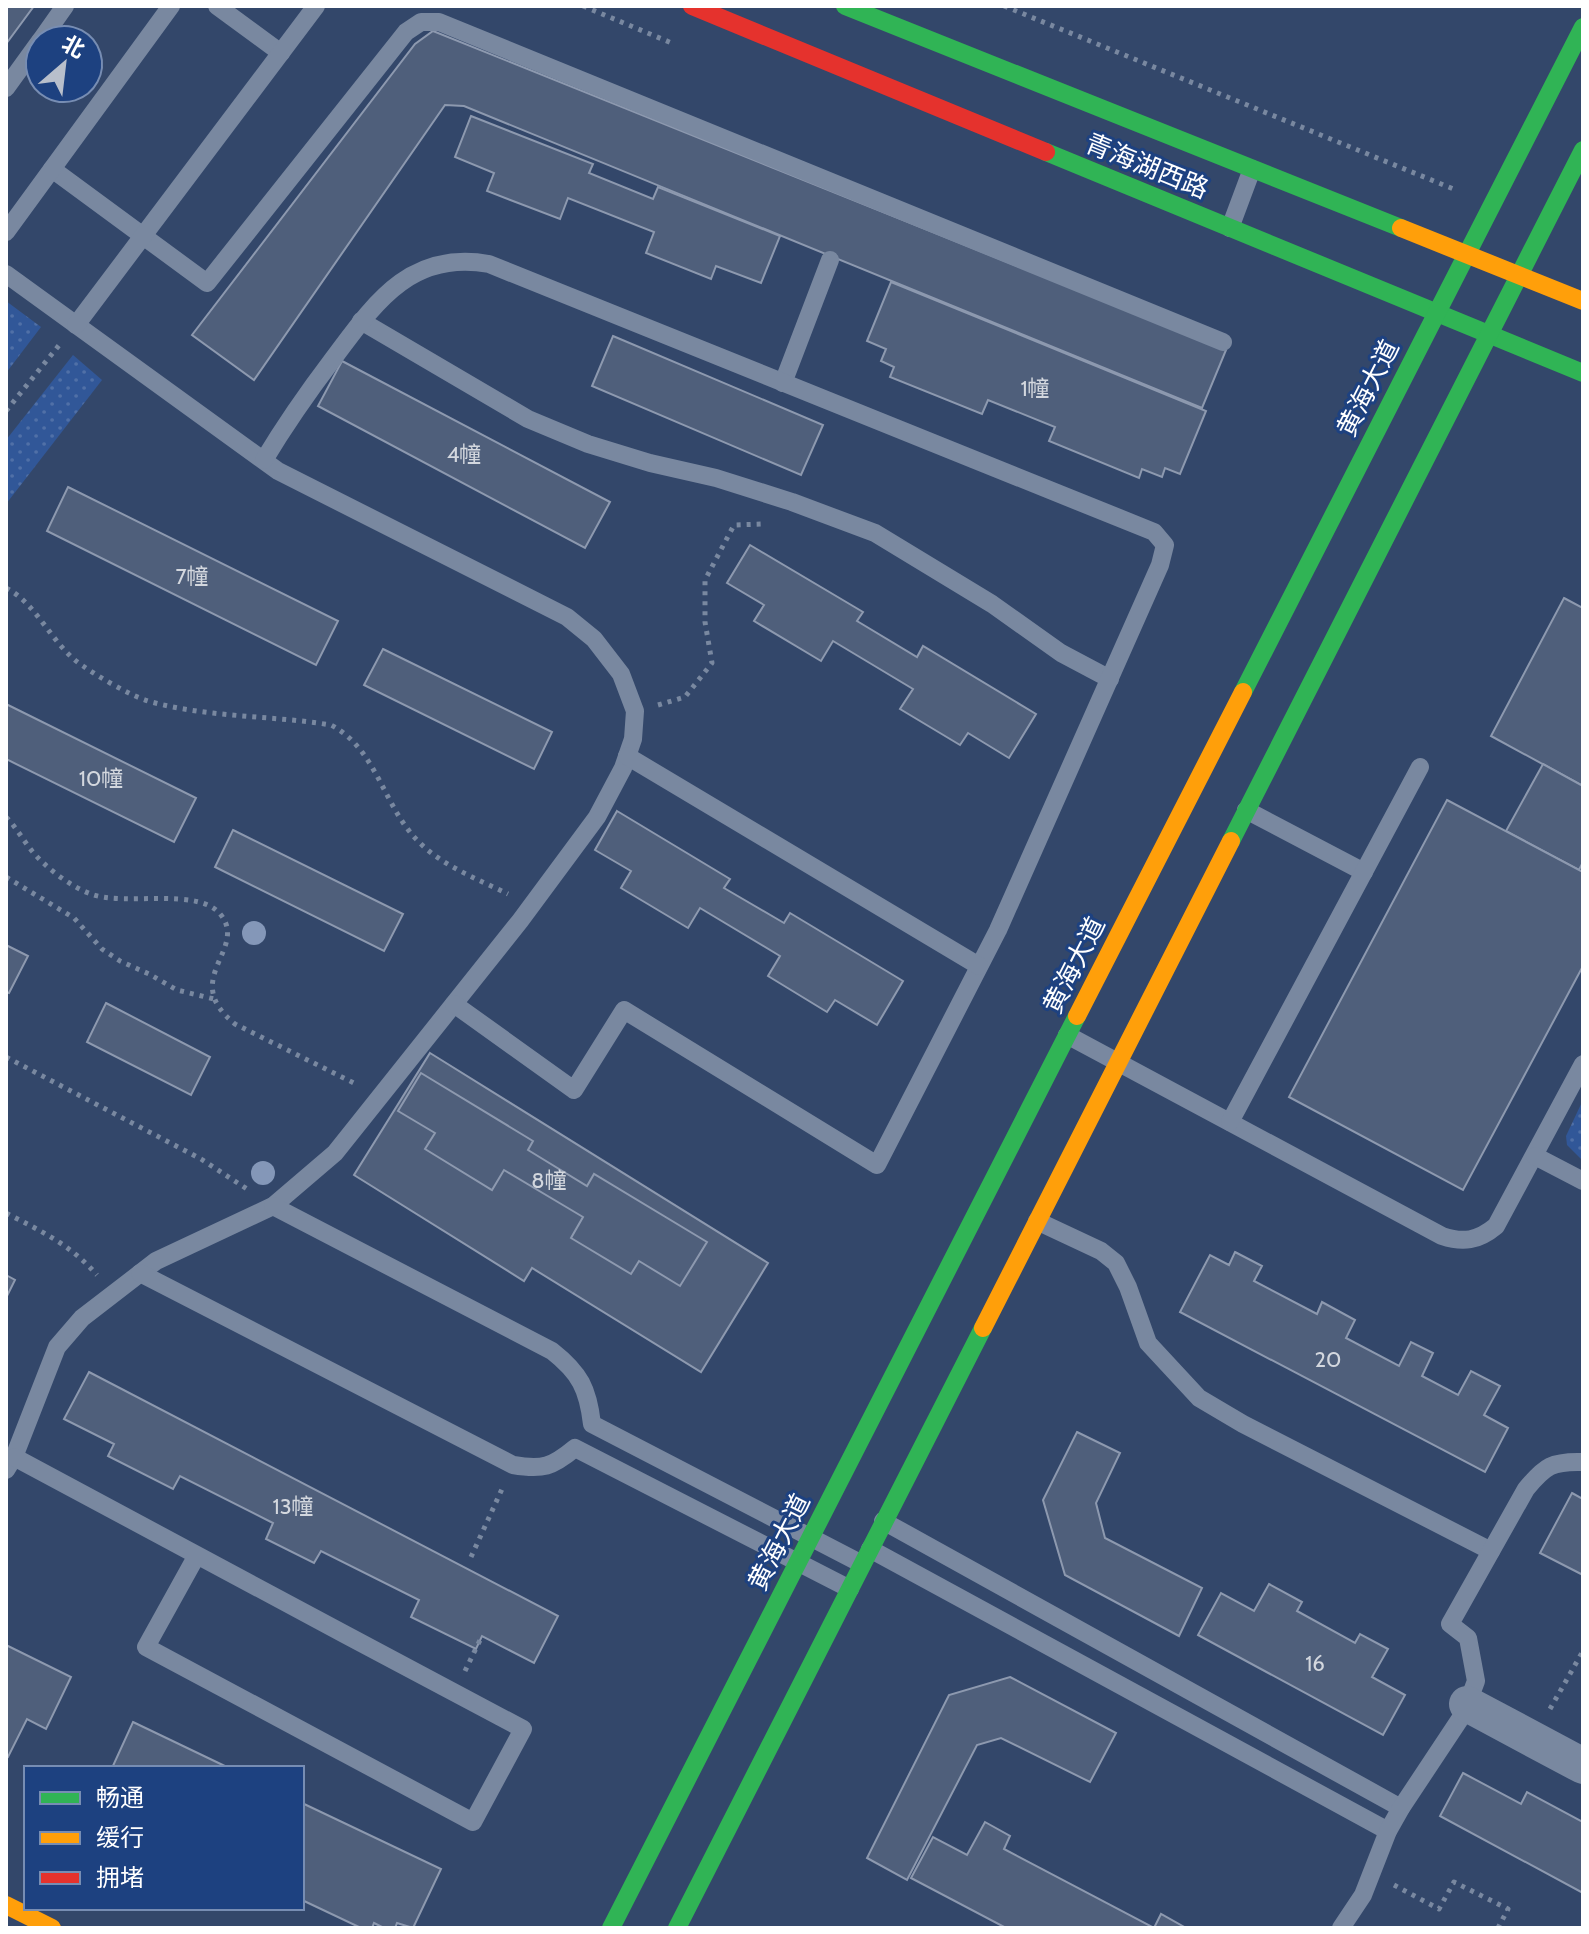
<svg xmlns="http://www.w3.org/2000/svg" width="1589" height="1934" viewBox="0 0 1589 1934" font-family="Cabin,'Noto Sans SC',sans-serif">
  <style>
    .grass { fill: url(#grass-dots) }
    .building { fill: #4f5f7b; stroke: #8d99af; stroke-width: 2 }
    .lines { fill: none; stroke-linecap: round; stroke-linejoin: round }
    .path { stroke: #7988a0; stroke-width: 5; stroke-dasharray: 4 6; stroke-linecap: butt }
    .lane { stroke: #7988a0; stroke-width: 18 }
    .street { stroke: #7988a0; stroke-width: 36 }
    .fast { stroke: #30b455; stroke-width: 18 }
    .slow { stroke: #ff9f0a; stroke-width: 18 }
    .jam { stroke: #e5322d; stroke-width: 18 }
    .tree { fill: #8497b8 }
    .labels { text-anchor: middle; stroke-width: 6; stroke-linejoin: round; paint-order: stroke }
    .number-label { font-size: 22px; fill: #d3d7de }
    .street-label { font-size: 26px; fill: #fff; stroke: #1d4180 }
  </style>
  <defs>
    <pattern id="grass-dots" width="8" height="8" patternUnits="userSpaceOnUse" patternTransform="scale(2)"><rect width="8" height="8" fill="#315798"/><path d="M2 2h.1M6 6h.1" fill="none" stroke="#5070a7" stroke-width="1.8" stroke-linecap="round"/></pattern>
  </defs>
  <rect width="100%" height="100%" fill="#33476a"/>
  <g class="grass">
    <path d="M 6,301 L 41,327 L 6,373 Z"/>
    <path d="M 73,355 L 102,380 L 6,504 L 6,440 Z"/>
    <path d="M 1583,1100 L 1583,1161 L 1567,1145 L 1566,1136 Z"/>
  </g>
  <g class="building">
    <path d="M 6,6 L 34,6 L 6,44 Z"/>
    <path d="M 433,31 L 1226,350 L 1202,408 L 464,106 L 445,105 L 254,380 L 192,335 L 415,44 Z"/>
    <path d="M 471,116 L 593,164 L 589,173 L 653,199 L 658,187 L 780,236 L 761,283 L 716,266 L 711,279 L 646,253 L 654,232 L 568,198 L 560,219 L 487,191 L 494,173 L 455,157 Z"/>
    <path d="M 891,282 L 1206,411 L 1180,474 L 1165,468 L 1162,477 L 1142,469 L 1139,478 L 1049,441 L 1055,427 L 988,400 L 982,414 L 890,377 L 894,367 L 881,361 L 886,349 L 867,341 Z"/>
    <path d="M 613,336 L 823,425 L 801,475 L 592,386 Z"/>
    <path d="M 342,361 L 610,502 L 585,548 L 318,406 Z"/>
    <path d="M 68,487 L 338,621 L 316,665 L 47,531 Z"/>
    <path d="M 750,545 L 863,612 L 857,621 L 917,657 L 923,646 L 1036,714 L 1009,758 L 968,733 L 960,745 L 900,709 L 913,689 L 833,641 L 821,661 L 754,621 L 764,605 L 727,583 Z"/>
    <path d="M 1564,598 L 1583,608 L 1583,786 L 1491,736 Z"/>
    <path d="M 383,649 L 552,732 L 534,769 L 364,685 Z"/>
    <path d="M 6,704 L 196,798 L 174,842 L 6,759 Z"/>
    <path d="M 1543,764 L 1583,786 L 1583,862 L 1579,870 L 1506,831 Z"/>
    <path d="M 1447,800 L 1583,872 L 1583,966 L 1463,1190 L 1289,1097 Z"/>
    <path d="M 617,811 L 730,879 L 724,888 L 784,923 L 790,913 L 903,981 L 877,1025 L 835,1000 L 827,1012 L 768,976 L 780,956 L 700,908 L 688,928 L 621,888 L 631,871 L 595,850 Z"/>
    <path d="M 233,830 L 403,914 L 384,951 L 215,867 Z"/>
    <path d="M 6,945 L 28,956 L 9,993 L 6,992 Z"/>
    <path d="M 106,1003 L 210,1057 L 191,1095 L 87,1042 Z"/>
    <path d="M 430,1053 L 768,1263 L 701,1372 L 532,1268 L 524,1281 L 354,1175 Z"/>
    <path d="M 421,1073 L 533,1141 L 528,1150 L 587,1186 L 594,1174 L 707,1242 L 680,1286 L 639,1261 L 631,1274 L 571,1238 L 583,1217 L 504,1170 L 492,1190 L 425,1149 L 435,1133 L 398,1111 Z"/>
    <path d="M 1235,1252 L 1262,1266 L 1254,1281 L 1317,1314 L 1322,1302 L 1355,1320 L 1346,1338 L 1399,1366 L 1411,1342 L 1433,1353 L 1422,1376 L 1458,1395 L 1471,1371 L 1500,1386 L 1484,1415 L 1508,1428 L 1485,1472 L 1180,1312 L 1210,1255 L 1229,1265 Z"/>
    <path d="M 6,1275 L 15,1280 L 6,1298 Z"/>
    <path d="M 89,1372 L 558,1616 L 534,1663 L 482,1636 L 476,1649 L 411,1617 L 419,1600 L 321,1551 L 314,1563 L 266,1539 L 273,1523 L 180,1476 L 173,1489 L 108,1456 L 114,1444 L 64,1419 Z"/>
    <path d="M 1077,1432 L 1120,1453 L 1096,1503 L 1105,1538 L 1202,1588 L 1179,1636 L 1065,1575 L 1043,1500 Z"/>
    <path d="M 1572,1493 L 1583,1499 L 1583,1575 L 1540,1553 Z"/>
    <path d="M 1269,1584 L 1302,1602 L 1297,1611 L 1355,1643 L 1360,1634 L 1388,1649 L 1372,1677 L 1405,1695 L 1383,1735 L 1198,1635 L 1221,1593 L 1254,1611 Z"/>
    <path d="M 6,1645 L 71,1677 L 46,1729 L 27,1719 L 8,1757 L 6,1756 Z"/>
    <path d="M 1010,1677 L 1116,1733 L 1090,1782 L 1001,1738 L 977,1745 L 907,1880 L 867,1858 L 949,1695 Z"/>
    <path d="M 133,1722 L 229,1768 L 112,1768 Z"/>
    <path d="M 1463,1773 L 1521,1804 L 1527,1792 L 1583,1822 L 1583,1893 L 1440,1816 Z"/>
    <path d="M 302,1803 L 441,1869 L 413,1928 L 397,1923 L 395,1928 L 384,1928 L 374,1923 L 372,1928 L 361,1928 L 302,1900 Z"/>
    <path d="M 985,1822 L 1010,1836 L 1004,1849 L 1154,1928 L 1161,1914 L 1186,1928 L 1006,1928 L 911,1878 L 933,1837 L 967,1855 Z"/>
  </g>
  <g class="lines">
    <g class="path">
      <path d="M 583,6 L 674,44"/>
      <path d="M 1004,6 L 1456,190"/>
      <path d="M 6,411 L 60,344"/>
      <path d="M 6,588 C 38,604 52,646 83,666 C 99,677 129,695 148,701 C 208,718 270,715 331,725 C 377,749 383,806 418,841 C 442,866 478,879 508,894"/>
      <path d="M 658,705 L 685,697 L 712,663 L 705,622 L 705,580 L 734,525 L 761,524 L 765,521"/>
      <path d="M 6,817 C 16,827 23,840 32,851 C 45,867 71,887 91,894 C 124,907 199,886 221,915 C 248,950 179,979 235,1024 L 358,1085"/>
      <path d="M 6,877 L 74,918 L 102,949 L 120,961 L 149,974 L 177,990 L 214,999"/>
      <path d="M 6,1057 L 201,1159 L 247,1189"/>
      <path d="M 6,1213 C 41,1231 71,1245 97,1275"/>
      <path d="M 471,1557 L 502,1489"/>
      <path d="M 465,1671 L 482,1636"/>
      <path d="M 1550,1709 L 1583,1651"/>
      <path d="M 1394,1885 L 1439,1909 L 1454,1882 L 1508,1909 L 1498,1928"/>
    </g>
    <g class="lane">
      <path d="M 217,6 L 281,53"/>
      <path d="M 41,40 L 65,6"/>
      <path d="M 6,88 L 40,41"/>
      <path d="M 52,169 L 207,283 L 406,32 L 421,22 L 439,22 L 1223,342"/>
      <path d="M 1230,228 L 1252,169"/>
      <path d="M 6,232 L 171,6"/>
      <path d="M 6,274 L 278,471 L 567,617 L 594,639 L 621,674 L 635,711 L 633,739 L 623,768 L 597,817 L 520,921 L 335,1153 L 273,1206 L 156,1261 L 82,1318 L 57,1347 L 14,1457 L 6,1470"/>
      <path d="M 361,321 L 528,419 L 588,444 L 650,463 L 716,478 L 792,502 L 875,533 L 992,604 L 1061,653 L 1110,679"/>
      <path d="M 76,325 L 316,6"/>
      <path d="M 783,383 L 830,260"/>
      <path d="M 264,460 C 285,425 308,392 333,359 C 375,303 410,250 489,264 L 1154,532 L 1165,545 L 1160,565 L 998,930 L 877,1165 L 624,1010 L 574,1090 L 454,1004"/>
      <path d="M 627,756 L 979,966"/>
      <path d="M 1246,810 L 1364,872"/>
      <path d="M 1067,1035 L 1442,1236 C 1463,1243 1478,1241 1496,1226 L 1583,1064"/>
      <path d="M 1230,1122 L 1420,767"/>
      <path d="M 1535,1156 L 1583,1181"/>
      <path d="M 273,1206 L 552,1351 C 580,1373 588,1389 592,1424 L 862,1564"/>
      <path d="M 1037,1221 L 1101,1251 L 1116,1263 L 1128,1287 L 1148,1343 L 1199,1398 L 1243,1424 L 1491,1551"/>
      <path d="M 140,1273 L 513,1465 C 543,1470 552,1467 575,1448 L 850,1589"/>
      <path d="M 14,1457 C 183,1548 353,1639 523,1729 L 473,1822 L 146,1647 L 197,1555"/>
      <path d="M 883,1521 L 1401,1808"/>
      <path d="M 870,1549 L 1388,1831"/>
      <path d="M 1341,1928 L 1363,1895 L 1388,1831 L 1401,1808 L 1464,1713 L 1476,1681 L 1468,1638 L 1450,1624 L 1526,1489 C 1545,1466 1552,1461 1583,1462"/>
    </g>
    <path class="street" d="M 1467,1704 L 1583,1766"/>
    <g class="fast">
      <path d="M 845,6 L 1401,228"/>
      <path d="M 1046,152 L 1583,373"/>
      <path d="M 1243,692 L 1583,27"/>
      <path d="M 1231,841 L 1583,150"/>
      <path d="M 611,1928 L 1077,1016"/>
      <path d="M 677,1928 L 983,1328"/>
    </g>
    <g class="slow">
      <path d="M 1401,228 L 1583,301"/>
      <path d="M 1077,1016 L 1243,692"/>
      <path d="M 983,1328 L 1231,841"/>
      <path d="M 6,1905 L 52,1928"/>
    </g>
    <path class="jam" d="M 692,6 L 1046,152"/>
  </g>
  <g class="tree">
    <circle cx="254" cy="933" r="12"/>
    <circle cx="263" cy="1173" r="12"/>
  </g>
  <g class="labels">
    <g class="number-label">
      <text x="1035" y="396">1幢</text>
      <text x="464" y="462">4幢</text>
      <text x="192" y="584">7幢</text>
      <text x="101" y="786">10幢</text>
      <text x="549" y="1188">8幢</text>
      <text x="1328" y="1367">20</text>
      <text x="293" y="1514">13幢</text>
      <text x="1315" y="1671">16</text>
    </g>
    <g class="street-label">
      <text transform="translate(1147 166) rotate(22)" y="9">青海湖西路</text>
      <text transform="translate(1368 388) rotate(-63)" y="9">黄海大道</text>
      <text transform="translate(1074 965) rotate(-63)" y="9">黄海大道</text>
      <text transform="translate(779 1542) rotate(-63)" y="9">黄海大道</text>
    </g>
  </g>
  <rect width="1589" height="1934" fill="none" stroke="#ffffff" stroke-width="16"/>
  <rect x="24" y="1766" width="280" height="144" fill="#1d4180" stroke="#778db3" stroke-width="2"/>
  <rect x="40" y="1792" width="40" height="12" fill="#30b455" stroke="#778db3" stroke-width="2"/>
  <text x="96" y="1806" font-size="24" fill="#ffffff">畅通</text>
  <rect x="40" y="1832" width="40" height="12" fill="#ff9f0a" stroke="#778db3" stroke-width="2"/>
  <text x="96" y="1846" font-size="24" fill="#ffffff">缓行</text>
  <rect x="40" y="1872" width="40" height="12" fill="#e5322d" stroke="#778db3" stroke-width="2"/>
  <text x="96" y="1886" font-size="24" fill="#ffffff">拥堵</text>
  <g transform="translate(64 64) rotate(28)"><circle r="38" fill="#1d4180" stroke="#778db3" stroke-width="2"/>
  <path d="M0-6L14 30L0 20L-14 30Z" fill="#b8bfcb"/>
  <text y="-12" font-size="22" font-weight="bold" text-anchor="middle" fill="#ffffff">北</text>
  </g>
</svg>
